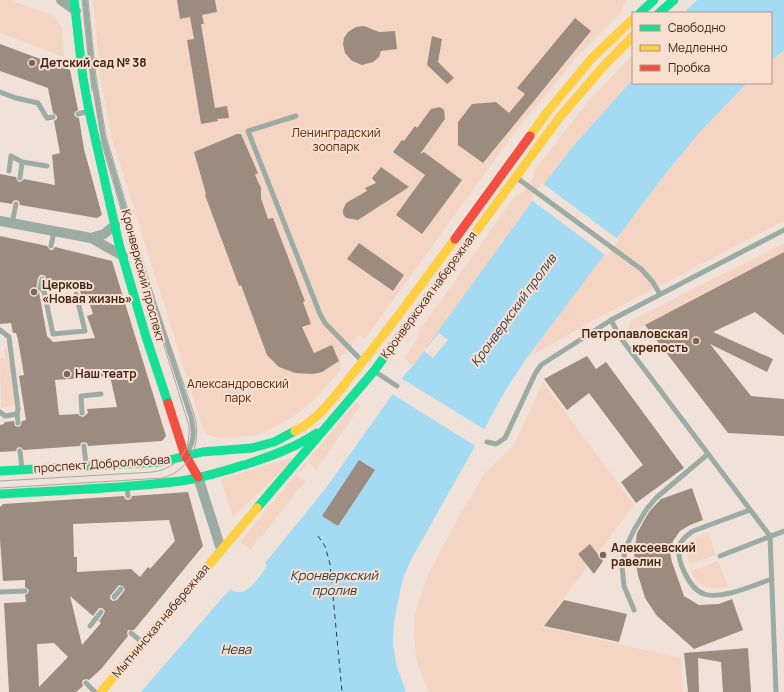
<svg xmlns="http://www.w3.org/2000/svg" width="784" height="692" viewBox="0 0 784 692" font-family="Manrope,sans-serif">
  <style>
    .green { fill: #f4d5c4 }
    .water { fill: #a5daf3 }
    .pier { fill: #f0e2d9 }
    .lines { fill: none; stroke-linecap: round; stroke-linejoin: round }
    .ferry { stroke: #28414e; stroke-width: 1; stroke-dasharray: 5 4; stroke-linecap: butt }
    .building { fill: #9c8b7f; fill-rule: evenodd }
    .lane { stroke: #9caca5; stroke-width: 5 }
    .street { stroke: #9caca5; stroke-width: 10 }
    .fast { stroke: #16e098; stroke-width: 9 }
    .slow { stroke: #ffcf43; stroke-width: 9 }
    .jam { stroke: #f24e42; stroke-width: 9 }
    .tram { stroke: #a7a7a1; stroke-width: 1 }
    .poi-dot { fill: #7c685b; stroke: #f9dfd0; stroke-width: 1.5 }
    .labels { text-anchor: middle; stroke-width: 4; stroke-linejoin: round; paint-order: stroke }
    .poi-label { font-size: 12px; font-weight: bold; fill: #3e2617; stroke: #f9dfd0; text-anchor: start }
    .park-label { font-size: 12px; fill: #542909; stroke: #f9dfd0 }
    .street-label { font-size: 12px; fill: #3e2617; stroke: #f9dfd0 }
    .water-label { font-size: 13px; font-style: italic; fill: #28414e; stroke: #f9dfd0 }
  </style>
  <rect width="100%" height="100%" fill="#f0e2d9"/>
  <g class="green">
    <path d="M 0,0 L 10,0 L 54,16 L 62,28 L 64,57 L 0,33 Z"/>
    <path d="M 93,0 L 627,0 L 621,9 L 622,11 L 576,58 L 512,136 L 365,339 L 359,335 L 339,360 L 341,368 L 339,372 C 318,396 302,415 272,428 C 266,431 259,435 252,436 C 244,437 236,437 227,437 C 216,438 207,438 202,426 L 111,135 L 100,75 Z"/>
    <path d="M 784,50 L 784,221 L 592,321 L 526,359 L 662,178 L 699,133 L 747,83 L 771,83 L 771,61 Z"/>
    <path d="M 633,54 L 633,79 L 570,150 L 548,179 L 413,366 L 404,358 L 419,337 L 417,334 L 515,196 C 525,193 534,180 535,170 L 585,105 Z"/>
    <path d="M 784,243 L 784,252 L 631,333 L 628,328 L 630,321 Z"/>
    <path d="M 4,348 L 7,348 L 14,402 L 13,406 L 1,408 L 0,358 L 5,358 Z"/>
    <path d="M 543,382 L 634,505 L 542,627 L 681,658 L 683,692 L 429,692 L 423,679 L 416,658 L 414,634 L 415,615 L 418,602 L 428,575 L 462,511 L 485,473 L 514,445 Z"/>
    <path d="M 356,402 L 361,405 L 316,470 L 310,464 L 308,463 L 298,474 L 300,478 L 306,481 L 301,488 L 299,487 L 294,494 L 295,495 L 275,519 L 275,520 L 261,537 L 260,536 L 255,542 L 256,543 L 250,551 L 247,547 L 240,542 Z"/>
    <path d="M 291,458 L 293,460 L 233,517 L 221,479 Z"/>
    <path d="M 708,532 L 716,555 L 689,565 C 685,546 690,539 708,532 Z"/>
    <path d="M 718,561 L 728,587 C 711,591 698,588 691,571 Z"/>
  </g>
  <g class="water">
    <path d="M 679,0 L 784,0 L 784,50 L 771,61 L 771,13 L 688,13 L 687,10 Z"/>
    <path d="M 633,79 L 633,83 L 747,83 L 699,133 L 662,178 L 526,359 L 505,391 L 474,448 L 412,558 L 403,578 L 398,601 L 394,622 L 393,645 L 397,667 L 406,692 L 141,692 L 230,589 C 245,600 257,580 265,569 L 267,566 L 265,563 L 326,488 L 392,395 L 404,375 L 413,366 L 548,179 L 570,150 Z"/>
  </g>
  <g class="pier">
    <path d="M 677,0 L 697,0 L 685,11 Z"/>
    <path d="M 542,183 L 619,240 L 607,256 L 530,199 Z"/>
    <path d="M 439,333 L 448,340 L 433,358 L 424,351 Z"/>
    <path d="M 401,378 L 487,431 L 477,447 L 392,394 Z"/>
  </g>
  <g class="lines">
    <path class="ferry" d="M 318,536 L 325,546 L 330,564 L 342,692"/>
  </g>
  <g class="building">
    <path d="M 177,0 L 215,0 L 217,12 L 202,15 L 204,24 L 201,24 L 215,108 L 227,106 L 229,118 L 217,119 L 218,121 L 201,124 L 187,40 L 194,39 L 190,17 L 180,19 Z"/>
    <path d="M 575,18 L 591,31 L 483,163 L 458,145 L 458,122 L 472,104 L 496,102 L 509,113 L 525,94 L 517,88 Z"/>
    <path d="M 364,26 L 379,32 L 395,31 L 397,49 L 381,51 L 379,57 L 373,62 L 362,65 L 352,61 L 345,53 L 343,44 L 344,38 L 348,32 L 356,27 Z"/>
    <path d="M 432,36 L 442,39 L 438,62 L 454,78 L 447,84 L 427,65 Z"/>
    <path d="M 0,44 L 70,70 L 78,110 L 75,112 L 74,115 L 76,117 L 79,118 L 84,149 L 102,215 L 97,218 L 20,205 L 19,201 L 16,200 L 13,201 L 12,204 L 0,202 L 0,174 L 16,177 L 17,180 L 19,182 L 22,181 L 24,179 L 55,185 L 52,155 L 60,153 L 54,121 L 57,119 L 57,116 L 53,113 L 48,88 L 0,71 Z"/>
    <path d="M 440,107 L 444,110 L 445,119 L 420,154 L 424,152 L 462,180 L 422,234 L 396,215 L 425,175 L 393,152 L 402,140 L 404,141 L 415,126 L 417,128 L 431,109 Z"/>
    <path d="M 237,134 L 241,134 L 258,173 L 255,175 L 261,188 L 261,198 L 268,219 L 273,218 L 305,301 L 303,302 L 311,324 L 302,327 L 314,353 L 332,345 L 339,361 L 322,372 L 313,374 L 295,373 L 279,367 L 267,355 L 241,285 L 239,286 L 205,195 L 206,194 L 194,152 Z"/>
    <path d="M 381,167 L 409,187 L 358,220 L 346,218 L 343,214 L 343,210 L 346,203 L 367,191 L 365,188 L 376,183 L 372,178 Z"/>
    <path d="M 0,236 L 47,246 L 50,250 L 53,250 L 55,247 L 112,261 L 166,436 L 162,441 L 88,446 L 87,443 L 84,442 L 81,443 L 80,446 L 24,450 L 20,447 L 17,448 L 16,451 L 0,452 L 0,425 L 4,424 L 5,422 L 14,421 L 15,426 L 19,427 L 21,425 L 22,421 L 26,420 L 19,376 L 24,375 L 18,340 L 16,333 L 13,333 L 11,323 L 0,324 ZM 40,275 L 43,275 L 46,277 L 45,287 L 58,290 L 59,283 L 79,288 L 81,294 L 87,296 L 93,314 L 87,316 L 95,338 L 53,342 L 47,336 L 39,292 L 36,289 L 38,278 ZM 110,376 L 117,407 L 87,409 L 88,413 L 83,417 L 80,416 L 78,414 L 59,415 L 55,380 Z"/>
    <path d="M 359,243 L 404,275 L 393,291 L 347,259 Z"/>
    <path d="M 784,252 L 784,335 L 755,312 L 713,332 L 773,359 L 767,372 L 710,344 L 751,396 L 784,399 L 784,436 L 728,433 L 645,325 Z"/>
    <path d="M 587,356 L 596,369 L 606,362 L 684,468 L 636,503 L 621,482 L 643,465 L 589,393 L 567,410 L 544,379 Z"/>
    <path d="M 359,460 L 375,470 L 338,526 L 322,516 Z"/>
    <path d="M 692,488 L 703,520 L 690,525 L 680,531 L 673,541 L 670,553 L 672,562 L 684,596 L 699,605 L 719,604 L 732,599 L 743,630 L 694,649 L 657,616 L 645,598 L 638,575 L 634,554 L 637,533 L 649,512 L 659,501 L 661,499 Z"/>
    <path d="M 188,492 L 203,546 L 134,630 L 128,630 L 127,633 L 128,636 L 101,669 L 89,680 L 87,679 L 83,680 L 82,682 L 83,686 L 76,692 L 9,692 L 4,603 L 26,602 L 25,595 L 28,593 L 29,590 L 25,587 L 25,580 L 3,581 L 0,539 L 0,507 L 3,504 L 124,496 L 125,499 L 128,500 L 131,499 L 132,496 ZM 169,520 L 175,541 L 150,569 L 148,567 L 140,577 L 131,569 L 77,572 L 77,557 L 74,557 L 73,524 ZM 119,585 L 123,586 L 125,590 L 117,600 L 113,601 L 110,599 L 110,596 ZM 70,596 L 93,616 L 99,608 L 102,608 L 105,611 L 104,614 L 99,621 L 101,623 L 82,645 ZM 54,643 L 68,657 L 39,687 L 37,644 Z"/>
    <path d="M 590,544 L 603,561 L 594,574 L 578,554 Z"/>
    <path d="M 564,600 L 627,614 L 619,642 L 544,626 Z"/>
    <path d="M 748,648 L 751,692 L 723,692 L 721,662 L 698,658 L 699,692 L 688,692 L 684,653 Z"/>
  </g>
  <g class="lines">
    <g class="lane">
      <path d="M 85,0 L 93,77 L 103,137 L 133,239 L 191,417 C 194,430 195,441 187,452"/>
      <path d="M 0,92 L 16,98 L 38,103 L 47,118 L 53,117"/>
      <path d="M 78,114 L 89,111"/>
      <path d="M 296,116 L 248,131 L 320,314 L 325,323 L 362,361"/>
      <path d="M 9,171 L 11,156 L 22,162 L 47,166"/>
      <path d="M 20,178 L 22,162"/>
      <path d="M 517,178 L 641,269 L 652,281 L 660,294"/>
      <path d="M 12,224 L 16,204"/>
      <path d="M 51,246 L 54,232"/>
      <path d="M 42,279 L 40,288 L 44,291 L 53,334 L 85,331 L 76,294"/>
      <path d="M 611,320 L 620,337 L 770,536 L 776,692"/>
      <path d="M 0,330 L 9,337 L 18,409 L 17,414 L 18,423"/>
      <path d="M 374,371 L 397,386"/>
      <path d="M 0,412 L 5,416 L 17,414"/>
      <path d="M 82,413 L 81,396 L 101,394"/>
      <path d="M 487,442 L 496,444 L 505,438 L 535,374 L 541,365 L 611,320 L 784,230"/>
      <path d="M 84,446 L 86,465"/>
      <path d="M 20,451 L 22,469"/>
      <path d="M 127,487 L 128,496"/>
      <path d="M 750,510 L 693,531 C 688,535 683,538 680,544 C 675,558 689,589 704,594 C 722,600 754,585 772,579"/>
      <path d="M 720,556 L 784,531"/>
      <path d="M 0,592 L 25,591"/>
      <path d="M 114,597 L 121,589"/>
      <path d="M 634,610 L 624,586 L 622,566 L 626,547 L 634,530 L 646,510 L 656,498 L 708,454"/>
      <path d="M 90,626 L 101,612"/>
      <path d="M 131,633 L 142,642"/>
      <path d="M 86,683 L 95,692"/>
    </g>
    <g class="street">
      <path d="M 61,0 L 76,11"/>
      <path d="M 0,221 L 91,238 L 123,256"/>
      <path d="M 91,238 L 104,234 L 115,225"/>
      <path d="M 198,477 L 221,549"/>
    </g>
    <g class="fast">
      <path d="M 74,0 L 83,78 L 89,111 L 119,244 L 146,337 L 168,403"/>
      <path d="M 640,13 L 654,0"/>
      <path d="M 659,13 L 674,0"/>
      <path d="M 0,471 L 161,462 L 202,452 L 252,448 L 274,442 L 295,431"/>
      <path d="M 0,494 C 59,490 121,489 180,481 C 204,478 227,470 250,463 C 274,455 296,447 317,433"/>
      <path d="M 257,508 L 374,371 L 431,293"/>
    </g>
    <g class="slow">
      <path d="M 530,136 L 548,111 L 592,58 L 633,19"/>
      <path d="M 431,293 L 559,118 L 602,68 L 633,36"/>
      <path d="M 295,431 C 321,418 337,393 355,371 C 390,328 422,283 455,239"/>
      <path d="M 101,692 L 257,508"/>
    </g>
    <g class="jam">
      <path d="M 455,239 L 530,136"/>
      <path d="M 168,403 L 184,453 L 198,477"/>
    </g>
    <g class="tram">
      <path d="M 82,0 L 92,91"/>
      <path d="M 101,141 L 130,240 L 145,288"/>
      <path d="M 0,481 L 153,472 C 178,468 191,451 189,426 L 158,326"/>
      <path d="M 0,488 L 163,478 C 191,469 201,445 195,417 L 154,298 L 106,136 L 96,77 L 88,0"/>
    </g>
  </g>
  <g class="poi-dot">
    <circle cx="32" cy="63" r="4"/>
    <circle cx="34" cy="292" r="4"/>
    <circle cx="696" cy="341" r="4"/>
    <circle cx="67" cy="374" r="4"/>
    <circle cx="603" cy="555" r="4"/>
  </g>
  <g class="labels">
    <g class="poi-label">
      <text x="40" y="67">Детский сад № 38</text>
      <text x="42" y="289">Церковь<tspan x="42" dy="14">«Новая жизнь»</tspan></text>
      <text x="688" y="338" text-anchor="end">Петропавловская<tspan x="688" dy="14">крепость</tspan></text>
      <text x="75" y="378">Наш театр</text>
      <text x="611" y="552">Алексеевский<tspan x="611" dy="14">равелин</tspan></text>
    </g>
    <g class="park-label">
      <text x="336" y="137">Ленинградский<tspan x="336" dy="14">зоопарк</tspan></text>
      <text x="238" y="388">Александровский<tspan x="238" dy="14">парк</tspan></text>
    </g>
    <g class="street-label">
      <text transform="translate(143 276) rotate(75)" y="4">Кронверкский проспект</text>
      <text transform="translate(429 295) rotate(-54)" y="4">Кронверкская набережная</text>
      <text transform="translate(102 464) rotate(-4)" y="4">проспект Добролюбова</text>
      <text transform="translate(161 621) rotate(-50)" y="4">Мытнинская набережная</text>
    </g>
    <g class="water-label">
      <text transform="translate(513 310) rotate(-54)" y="5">Кронверкский пролив</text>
      <text x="334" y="580">Кронверкский<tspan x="334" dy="15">пролив</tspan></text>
      <text x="236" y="654">Нева</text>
    </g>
  </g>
  <rect x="632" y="12" width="140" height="72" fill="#f9dfd0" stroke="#ae9586"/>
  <rect x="640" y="25" width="20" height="6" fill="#16e098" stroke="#ae9586"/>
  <text x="668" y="32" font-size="12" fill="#3e2617">Свободно</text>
  <rect x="640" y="45" width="20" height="6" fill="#ffcf43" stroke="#ae9586"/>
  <text x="668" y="52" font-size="12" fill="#3e2617">Медленно</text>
  <rect x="640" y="65" width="20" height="6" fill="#f24e42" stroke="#ae9586"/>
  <text x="668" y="72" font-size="12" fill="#3e2617">Пробка</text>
</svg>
